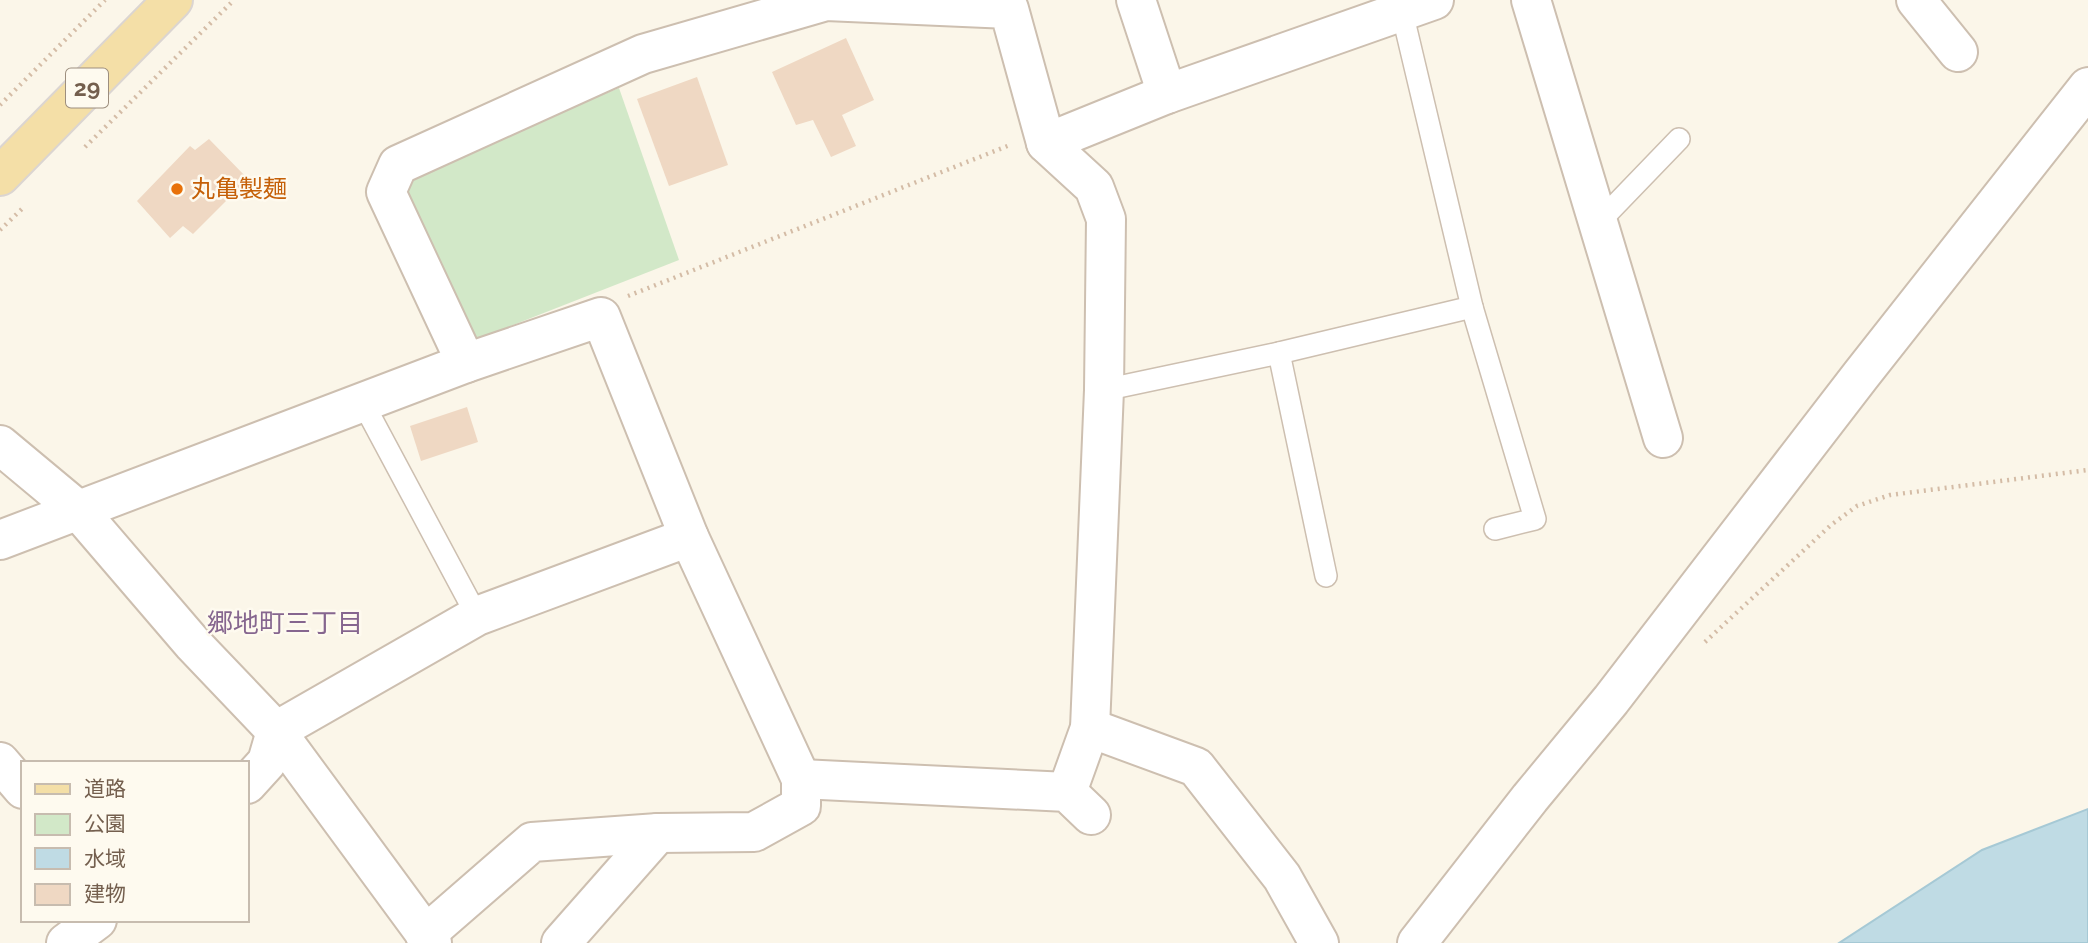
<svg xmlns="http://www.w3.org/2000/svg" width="2088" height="943" viewBox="0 0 2088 943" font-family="Raleway,'Noto Sans JP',sans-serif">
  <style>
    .green { fill: #d2e8c8 }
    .water { fill: #bfdbe4; stroke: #a6c9d5; stroke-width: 2 }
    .building { fill: #efd8c3 }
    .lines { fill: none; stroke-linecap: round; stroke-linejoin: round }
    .service-casing { stroke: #cdbfb0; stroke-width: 24 }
    .minor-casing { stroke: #cdbfb0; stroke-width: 42 }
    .primary-casing { stroke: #dbd5d1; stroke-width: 42 }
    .path { stroke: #d4bca6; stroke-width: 4.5; stroke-dasharray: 2 5; stroke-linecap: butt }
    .service { stroke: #fff; stroke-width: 21 }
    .minor { stroke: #fff; stroke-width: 38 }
    .primary { stroke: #f4dfa7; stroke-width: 38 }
    .food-dot { fill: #e8710a; stroke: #fefaef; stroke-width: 2.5 }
    .labels { text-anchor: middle; stroke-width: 5; stroke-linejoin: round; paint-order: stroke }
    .shield { fill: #fefaef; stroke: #9d8e7e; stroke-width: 2 }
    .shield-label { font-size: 23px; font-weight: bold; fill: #745f4e }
    .food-label { font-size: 24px; fill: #c56008; stroke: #fefaef; text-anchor: start }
    .neighbourhood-label { font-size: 26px; fill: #86668f; stroke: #fefaef }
  </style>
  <rect width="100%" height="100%" fill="#fbf6e9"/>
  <path class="green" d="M 619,88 L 679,260 L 475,340 L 405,190 L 415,172 Z"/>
  <path class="water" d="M 2088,809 L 2088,943 L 1839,943 L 1982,850 Z"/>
  <g class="building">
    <path d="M 846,38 L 874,100 L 842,115 L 856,146 L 831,157 L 813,120 L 796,125 L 772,72 Z"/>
    <path d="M 697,77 L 728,165 L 669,186 L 637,99 Z"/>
    <path d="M 209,139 L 248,179 L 193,234 L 183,226 L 170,238 L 137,201 L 190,146 L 195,150 Z"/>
    <path d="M 467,407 L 478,442 L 421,461 L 410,426 Z"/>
  </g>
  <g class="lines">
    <g class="service-casing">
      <g id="service">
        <path d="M 1598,223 L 1679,139"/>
        <path d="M 1472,307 L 1535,519 L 1495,529"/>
        <path d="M 1279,353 L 1326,576"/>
        <path d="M 1104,390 L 1279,353 L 1472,307 L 1402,12"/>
        <path d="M 362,401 L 477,616"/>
      </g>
    </g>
    <g class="minor-casing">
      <g id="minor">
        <path d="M 1136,0 L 1167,94"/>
        <path d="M 1531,0 L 1663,438"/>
        <path d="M 1916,0 L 1958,52"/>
        <path d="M 466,363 L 601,317 L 689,537"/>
        <path d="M 0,445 L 78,510 L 193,644 L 276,731 L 432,943"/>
        <path d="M 0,540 L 466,363 L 386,192 L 398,165 L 643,54 L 826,1 L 1009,9 L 1046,143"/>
        <path d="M 1090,728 L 1196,767 L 1282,877 L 1319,943"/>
        <path d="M 0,762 L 23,789"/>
        <path d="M 801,779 L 1067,792 L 1091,815"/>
        <path d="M 247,784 L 267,762 L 276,731 L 477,616 L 689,537 L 801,779 L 801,806 L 754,832 L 658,833 L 532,842 L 425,935"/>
        <path d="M 1067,792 L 1090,728 L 1104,390 L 1106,219 L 1094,187 L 1046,143 L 1167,94 L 1434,0"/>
        <path d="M 66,943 L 97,920"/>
        <path d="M 561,943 L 658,833"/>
        <path d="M 1417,943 L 1530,798 L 1611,700 L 1861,375 L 2088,87"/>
      </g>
    </g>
    <g class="primary-casing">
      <path id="primary" d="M 0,176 L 173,0"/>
    </g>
    <g class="path">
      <path d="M 0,105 L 105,0"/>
      <path d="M 85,147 L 234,0"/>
      <path d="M 0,230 L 24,207"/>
      <path d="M 628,296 L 1010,145"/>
      <path d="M 1705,642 L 1831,525 L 1857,506 L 1890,495 L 2088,470"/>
    </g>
    <use href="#service" class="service"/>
    <use href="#minor" class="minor"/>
    <use href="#primary" class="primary"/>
  </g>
  <circle class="food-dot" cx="177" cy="189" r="7"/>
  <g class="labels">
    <rect class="shield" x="66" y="68.5" width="42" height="39" rx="5"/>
    <g class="shield-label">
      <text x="87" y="96">29</text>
    </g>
    <g class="food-label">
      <text x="191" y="197">丸亀製麺</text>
    </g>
    <g class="neighbourhood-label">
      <text x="285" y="632">郷地町三丁目</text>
    </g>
  </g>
  <rect x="21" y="761" width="228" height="161" fill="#fefaef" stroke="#c7bcaf" stroke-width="2"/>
  <rect x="35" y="784" width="35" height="10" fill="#f4dfa7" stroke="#c7bcaf" stroke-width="2"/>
  <text x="84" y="796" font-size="21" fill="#745f4e">道路</text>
  <rect x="35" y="814" width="35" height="21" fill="#d2e8c8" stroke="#c7bcaf" stroke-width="2"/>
  <text x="84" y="831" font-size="21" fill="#745f4e">公園</text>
  <rect x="35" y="848" width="35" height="21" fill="#bfdbe4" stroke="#c7bcaf" stroke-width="2"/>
  <text x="84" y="866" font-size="21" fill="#745f4e">水域</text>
  <rect x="35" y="884" width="35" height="21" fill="#efd8c3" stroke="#c7bcaf" stroke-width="2"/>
  <text x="84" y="901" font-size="21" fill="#745f4e">建物</text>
</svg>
